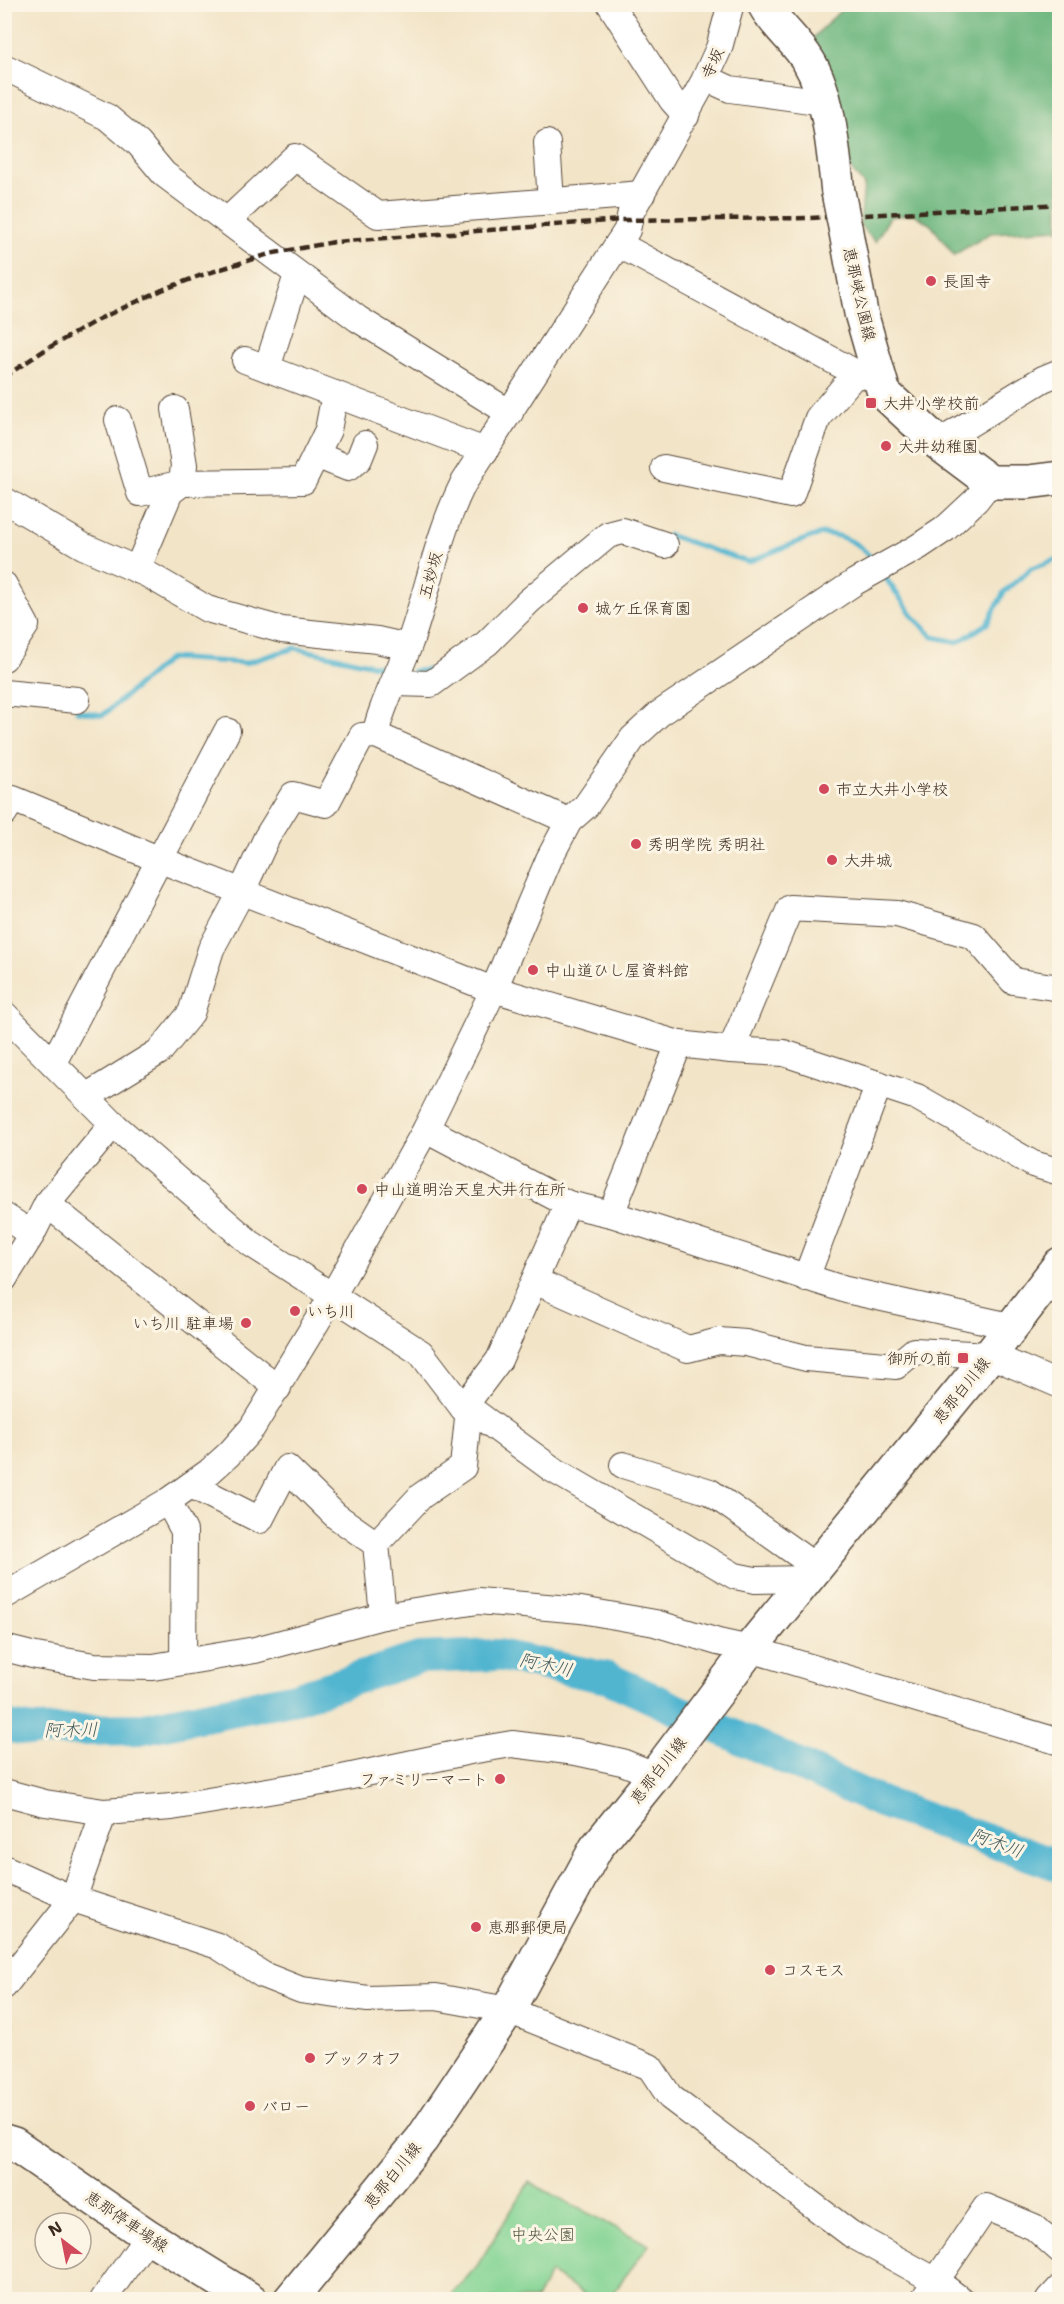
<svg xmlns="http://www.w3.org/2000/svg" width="1064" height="2304" viewBox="0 0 1064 2304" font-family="'Shantell Sans','Klee One',sans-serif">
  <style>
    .green { fill: #85d494; stroke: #607f59; stroke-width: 1.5 }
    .forest { fill: #6cb67e; stroke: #54704e; stroke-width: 1.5 }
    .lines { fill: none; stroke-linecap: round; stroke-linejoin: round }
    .stream { stroke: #51b5d0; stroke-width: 5 }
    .river { stroke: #51b5d0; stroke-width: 32 }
    .minor-casing { stroke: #564637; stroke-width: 28 }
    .major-casing { stroke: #564637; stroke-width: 36 }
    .minor { stroke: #fff; stroke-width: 26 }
    .major { stroke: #fff; stroke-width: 33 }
    .rail { stroke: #3b2a1e; stroke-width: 4.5; stroke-dasharray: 9 4.5; stroke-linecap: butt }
    .major-bridge-casing { stroke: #564637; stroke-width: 36; stroke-linecap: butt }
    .major-bridge { stroke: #fff; stroke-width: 33 }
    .poi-dot { fill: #d1495b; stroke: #fcf5e5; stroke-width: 2 }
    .labels { text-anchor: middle; stroke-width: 6; stroke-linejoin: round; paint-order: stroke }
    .street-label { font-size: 16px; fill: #3b2a1e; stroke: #fcf5e5 }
    .poi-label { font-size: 16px; fill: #3b2a1e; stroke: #fcf5e5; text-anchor: start }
    .park-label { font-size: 16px; fill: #4e543c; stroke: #fcf5e5 }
    .water-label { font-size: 18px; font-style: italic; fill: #435b5c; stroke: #fcf5e5 }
  </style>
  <rect width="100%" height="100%" fill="#fcf5e5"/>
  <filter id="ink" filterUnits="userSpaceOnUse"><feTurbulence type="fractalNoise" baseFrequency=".0167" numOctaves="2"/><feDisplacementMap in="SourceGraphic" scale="12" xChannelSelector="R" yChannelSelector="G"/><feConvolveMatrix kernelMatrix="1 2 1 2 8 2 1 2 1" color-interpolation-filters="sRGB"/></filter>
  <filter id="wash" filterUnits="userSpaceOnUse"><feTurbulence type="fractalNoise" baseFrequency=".008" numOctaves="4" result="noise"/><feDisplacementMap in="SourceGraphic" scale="24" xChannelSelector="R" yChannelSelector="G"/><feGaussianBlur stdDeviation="1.35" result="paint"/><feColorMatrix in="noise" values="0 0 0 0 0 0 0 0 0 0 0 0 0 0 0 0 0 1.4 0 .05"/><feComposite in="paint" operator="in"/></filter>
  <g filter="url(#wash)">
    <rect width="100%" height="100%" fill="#f2e4c7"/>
    <path class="green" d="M 529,2182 L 649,2245 L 608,2299 L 592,2299 L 550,2273 L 536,2299 L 450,2299 L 454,2292 L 477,2266 Z"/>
    <path class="forest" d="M 846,5 L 1059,5 L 1059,229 L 991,233 L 954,255 L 931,225 L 914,214 L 890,217 L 875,242 L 860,225 L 864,185 L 841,157 L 813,38 Z"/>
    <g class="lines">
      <g class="stream">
        <path d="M 668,535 L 748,562 C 762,557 813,534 823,534 C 845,534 863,546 875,563"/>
        <path d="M 884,576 L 914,617 L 933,637 L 958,642 L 987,624 L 1004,592 L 1031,569 L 1060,558"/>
        <path d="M 413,671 L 434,670"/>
        <path d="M 77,711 L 103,715 L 170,658 L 245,663 L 295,648 L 392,669"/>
      </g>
      <path class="river" d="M 4,1726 L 34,1731 L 139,1729 L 296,1698 L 419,1658 L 498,1655 L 608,1678 L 878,1801 L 1060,1866"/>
    </g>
  </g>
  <g filter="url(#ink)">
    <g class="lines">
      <g class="minor-casing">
        <g id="minor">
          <path d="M 610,4 L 672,100 L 686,116"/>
          <path d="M 4,67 L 107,117 L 139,144 L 164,174 L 358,319 L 510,413"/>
          <path d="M 706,78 L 730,89 L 824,102"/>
          <path d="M 547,143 L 551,201"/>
          <path d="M 227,221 L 295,157 L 378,215 L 642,194"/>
          <path d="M 618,244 L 856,373 L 881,380"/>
          <path d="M 245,360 L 485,451"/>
          <path d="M 267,368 L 297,275"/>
          <path d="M 118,420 L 140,493 L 182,483 L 303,481 L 328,430 L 335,394"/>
          <path d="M 938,443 L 1043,379 L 1060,372"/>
          <path d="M 316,455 L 348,468 L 359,459 L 365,444"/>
          <path d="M 664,468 L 791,495 L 818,418 L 856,373"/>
          <path d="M 4,500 L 83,546 L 147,574 L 207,609 L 282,630 L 377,640 L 408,647"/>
          <path d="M 137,570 L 170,492 L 182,483 L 184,465 L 175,409"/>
          <path d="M 4,585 L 26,625 L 4,658"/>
          <path d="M 394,683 L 431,684 L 487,643 L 529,601 L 608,535 L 623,531 L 665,545"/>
          <path d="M 4,693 L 77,700"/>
          <path d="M 376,735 C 376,718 402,665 409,645 C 428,592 437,536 463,484 L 627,230 L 631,212 L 704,81 L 719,48 L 730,7"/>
          <path d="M 4,813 L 13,799 L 158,859 L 483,986 L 679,1044 L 731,1050 L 784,1053 L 917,1097 L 1033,1164 L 1060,1172"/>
          <path d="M 4,1014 L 113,1124 L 250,1243 L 421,1353 L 463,1408 L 469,1408 L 552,1469 L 735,1576 L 755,1580 L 805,1579"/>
          <path d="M 731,1050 L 790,908 L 897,914 L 974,936 L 1013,981 L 1060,988"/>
          <path d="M 53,1063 L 227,731"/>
          <path d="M 87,1096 L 160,1051 L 191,1013 L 211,949 L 242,891 L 267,837 L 293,795 L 326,804 L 362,736 L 376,735 L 569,821"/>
          <path d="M 426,1129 L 568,1204 L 611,1214 L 846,1290 L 1010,1326"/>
          <path d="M 47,1204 L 278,1388"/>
          <path d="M 611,1214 L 679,1044"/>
          <path d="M 4,1216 L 32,1234"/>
          <path d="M 806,1278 L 879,1084"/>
          <path d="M 4,1279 L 32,1234 L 47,1204 L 113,1124"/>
          <path d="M 535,1281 L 688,1349 L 719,1341 L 746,1343 L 806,1358 L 896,1366 L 914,1351 L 990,1355 L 1060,1385"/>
          <path d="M 463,1408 L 499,1360 L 568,1204"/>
          <path d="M 623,1465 L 710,1492 L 816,1567"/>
          <path d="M 191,1485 L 260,1520 L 287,1468 L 336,1516 L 376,1544 L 383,1616"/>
          <path d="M 168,1501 L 184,1531 L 183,1661"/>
          <path d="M 376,1544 L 421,1496 L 463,1467 L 469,1408"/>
          <path d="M 4,1596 L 168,1501 L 209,1472 L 229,1454 L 252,1428 L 333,1295 L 426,1129 L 494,989 L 549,859 L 569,821 L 586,806 L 633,738 L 659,714 L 855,582 L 918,547 L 945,529 L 976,500 L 990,482"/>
          <path d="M 4,1648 L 36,1656 L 94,1666 L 153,1667 L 255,1650 L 383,1616 L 478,1601 L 581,1610 L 655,1623 L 718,1642 L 750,1649 L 1060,1742"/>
          <path d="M 4,1792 L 45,1803 L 104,1812 L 172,1807 L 328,1781 L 470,1751 L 512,1744 L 576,1752 L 622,1762 L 655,1775"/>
          <path d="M 4,1868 L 73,1899 L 218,1946 L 263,1975 L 301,1990 L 368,1999 L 436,1997 L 508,2010 L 650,2067 L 670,2097 L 851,2234 L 936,2281 L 961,2300"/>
          <path d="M 4,1986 L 73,1899 L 104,1812"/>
          <path d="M 103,2300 L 148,2236"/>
          <path d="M 923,2300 L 986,2207 L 1034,2227 L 1060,2250"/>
          <path d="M 1049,2300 L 1060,2288"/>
        </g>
      </g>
      <g class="major-casing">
        <g id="major">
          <path d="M 764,4 C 775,25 797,41 809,62 C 830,97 833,152 838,192"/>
          <path d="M 845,227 L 861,313 L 884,393 L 938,443 L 990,482 L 1028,482 L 1060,478"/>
          <path d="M 4,2141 L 14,2144 L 148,2236 L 251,2300"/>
          <path d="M 290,2300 L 422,2139 L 508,2010 L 596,1848 L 655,1775 L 752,1646 L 990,1355 L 1060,1264"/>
        </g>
      </g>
      <use href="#minor" class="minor"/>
      <use href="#major" class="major"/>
      <path class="rail" d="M 4,377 L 45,350 L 99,319 L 162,290 L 199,276 L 269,254 L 334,242 L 620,220 L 810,218 L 1060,204"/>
      <g class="major-bridge-casing">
        <path id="major-bridge" d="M 838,192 L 845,227"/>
      </g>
      <use href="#major-bridge" class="major-bridge"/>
    </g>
  </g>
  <g class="poi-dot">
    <circle cx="931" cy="281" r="6"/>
    <rect x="865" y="397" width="12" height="12" rx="3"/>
    <circle cx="886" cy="446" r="6"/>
    <circle cx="583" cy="608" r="6"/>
    <circle cx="824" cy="789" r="6"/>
    <circle cx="636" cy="844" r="6"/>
    <circle cx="832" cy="860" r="6"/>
    <circle cx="533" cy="970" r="6"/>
    <circle cx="362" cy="1189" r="6"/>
    <circle cx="295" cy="1311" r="6"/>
    <circle cx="246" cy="1323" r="6"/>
    <rect x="957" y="1352" width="12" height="12" rx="3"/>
    <circle cx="500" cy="1779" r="6"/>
    <circle cx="476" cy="1927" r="6"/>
    <circle cx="770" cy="1970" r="6"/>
    <circle cx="310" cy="2058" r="6"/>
    <circle cx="250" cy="2106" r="6"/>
  </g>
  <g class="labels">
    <g class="street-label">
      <text transform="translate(712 63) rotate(-66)" y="6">寺坂</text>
      <text transform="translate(860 294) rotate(77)" y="6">恵那峡公園線</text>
      <text transform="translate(430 575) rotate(-75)" y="6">五妙坂</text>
      <text transform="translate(961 1390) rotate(-51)" y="6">恵那白川線</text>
      <text transform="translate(658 1770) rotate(-52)" y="6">恵那白川線</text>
      <text transform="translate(392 2175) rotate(-51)" y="6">恵那白川線</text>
      <text transform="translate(127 2221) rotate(34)" y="6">恵那停車場線</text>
    </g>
    <g class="poi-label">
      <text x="943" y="287">長国寺</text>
      <text x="883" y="409">大井小学校前</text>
      <text x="898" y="452">大井幼稚園</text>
      <text x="595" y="614">城ケ丘保育園</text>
      <text x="836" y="795">市立大井小学校</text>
      <text x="648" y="850">秀明学院 秀明社</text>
      <text x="844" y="866">大井城</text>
      <text x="545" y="976">中山道ひし屋資料館</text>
      <text x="374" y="1195">中山道明治天皇大井行在所</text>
      <text x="307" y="1317">いち川</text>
      <text x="234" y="1329" text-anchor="end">いち川 駐車場</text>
      <text x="951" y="1364" text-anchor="end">御所の前</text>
      <text x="488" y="1785" text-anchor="end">ファミリーマート</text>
      <text x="488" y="1933">恵那郵便局</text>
      <text x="782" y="1976">コスモス</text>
      <text x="322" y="2064">ブックオフ</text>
      <text x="262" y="2112">バロー</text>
    </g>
    <g class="park-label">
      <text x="543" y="2240">中央公園</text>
    </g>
    <g class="water-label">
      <text transform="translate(546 1665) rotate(12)" y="6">阿木川</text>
      <text transform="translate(71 1730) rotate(-1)" y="6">阿木川</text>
      <text transform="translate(997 1843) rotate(20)" y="6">阿木川</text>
    </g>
  </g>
  <rect width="1064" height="2304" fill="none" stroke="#fcf5e5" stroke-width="24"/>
  <g transform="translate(63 2241) rotate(328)"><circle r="28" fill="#fcf5e5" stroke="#afa495" stroke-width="1.5"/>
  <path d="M0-4.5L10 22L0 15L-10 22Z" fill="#d1495b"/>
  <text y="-9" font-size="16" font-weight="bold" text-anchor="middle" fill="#3b2a1e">N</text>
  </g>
</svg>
